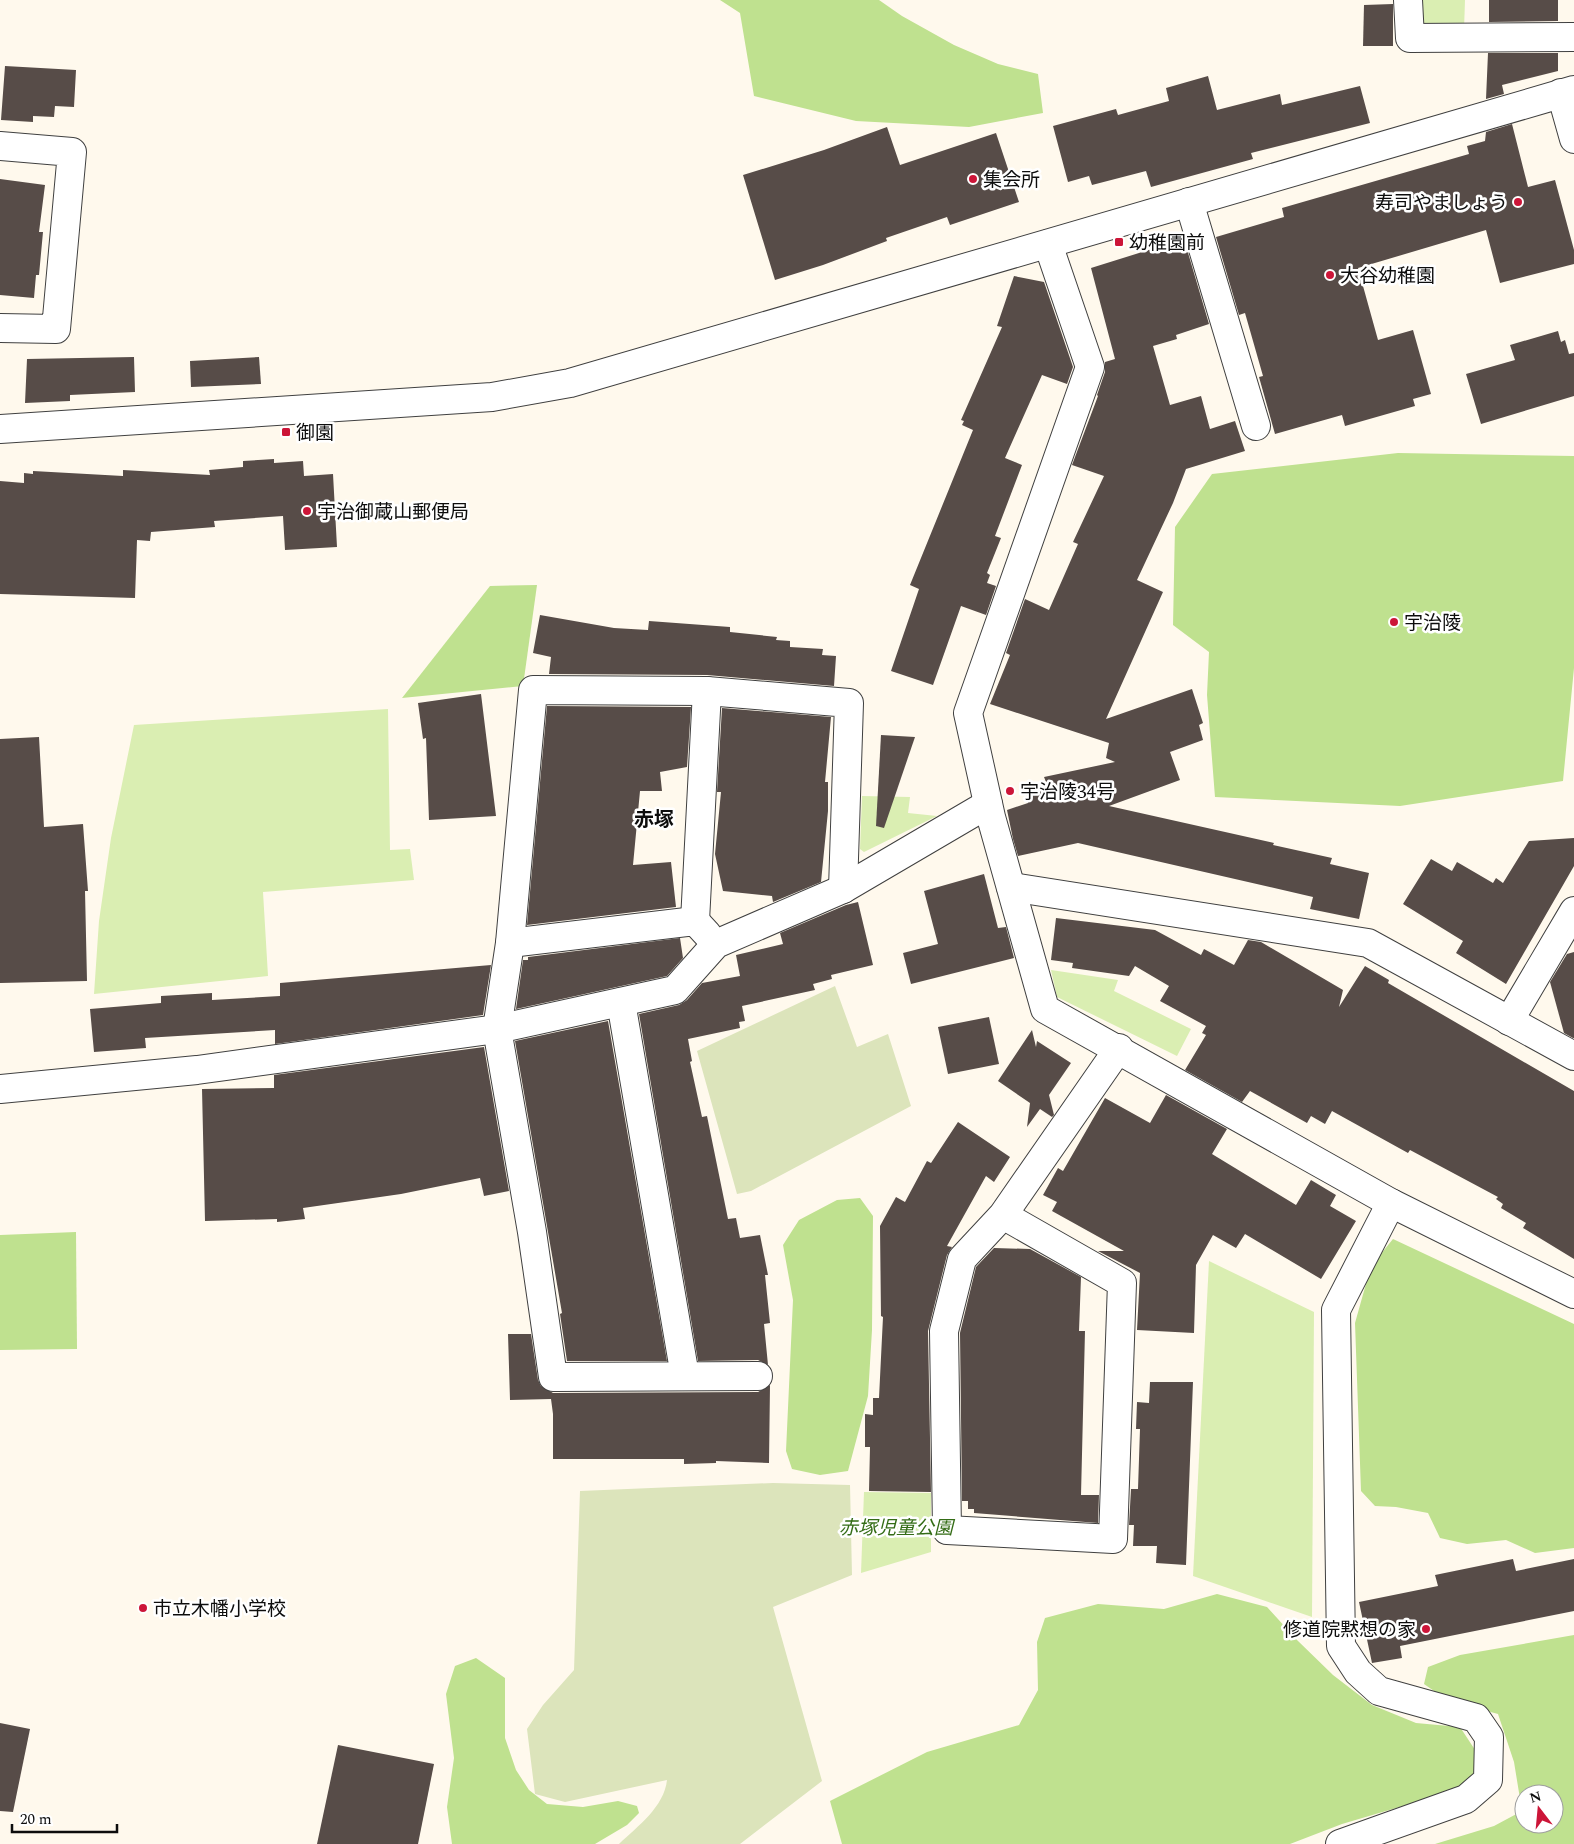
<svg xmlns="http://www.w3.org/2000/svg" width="1574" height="1844" viewBox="0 0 1574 1844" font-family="Spectral,'Noto Sans JP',serif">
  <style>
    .green { fill: #daeeb2 }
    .forest { fill: #bfe18f; fill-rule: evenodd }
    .cemetery { fill: #dce4bb }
    .building { fill: #574c48 }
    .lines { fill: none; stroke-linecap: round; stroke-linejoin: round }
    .minor-casing { stroke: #404040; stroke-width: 30 }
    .minor { stroke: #fff; stroke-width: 28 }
    .poi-dot { fill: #cc1538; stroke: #fff; stroke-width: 2 }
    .labels { text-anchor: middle; stroke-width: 5; stroke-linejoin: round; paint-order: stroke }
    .poi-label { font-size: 19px; fill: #0d0d0d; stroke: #fff; text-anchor: start }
    .park-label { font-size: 19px; font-style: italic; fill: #346c16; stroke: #fff }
    .neighbourhood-label { font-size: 20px; font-weight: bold; fill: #0d0d0d; stroke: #fff }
  </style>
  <rect width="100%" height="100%" fill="#fff9ed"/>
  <g class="green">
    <path d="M 1420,0 L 1465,0 L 1464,30 L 1422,29 Z"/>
    <path d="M 388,709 L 390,850 L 410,849 L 414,880 L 263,892 L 268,976 L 94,994 L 99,921 L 111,838 L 134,725 Z"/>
    <path d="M 862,796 L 910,797 L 908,813 L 937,816 L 864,852 L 860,849 Z"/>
    <path d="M 1051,970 L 1118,980 L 1114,991 L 1191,1029 L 1177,1056 L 1057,997 Z"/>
    <path d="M 1209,1261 L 1314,1312 L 1312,1617 L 1193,1576 Z"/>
    <path d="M 864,1492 L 931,1493 L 931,1552 L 861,1573 Z"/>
  </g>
  <g class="forest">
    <path d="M 720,0 L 879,0 L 902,16 L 954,45 L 998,64 L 1038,74 L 1043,113 L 969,127 L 856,121 L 754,96 L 740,13 Z"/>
    <path d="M 1398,453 L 1574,456 L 1574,668 L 1563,781 L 1400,806 L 1215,797 L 1207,695 L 1209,652 L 1173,625 L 1175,527 L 1212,474 Z"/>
    <path d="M 537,585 L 523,686 L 402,698 L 490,586 Z"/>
    <path d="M 860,1198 L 873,1216 L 872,1330 L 868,1396 L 848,1471 L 820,1475 L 792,1469 L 786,1451 L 793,1300 L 783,1245 L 799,1220 L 837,1200 Z"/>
    <path d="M 76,1232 L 77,1349 L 0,1350 L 0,1235 Z"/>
    <path d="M 1393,1239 L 1574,1324 L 1574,1548 L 1535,1553 L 1506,1540 L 1467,1544 L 1440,1538 L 1428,1513 L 1396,1507 L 1375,1506 L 1361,1491 L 1355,1323 L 1371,1266 Z"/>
    <path d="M 1217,1594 L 1267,1607 L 1297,1640 L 1333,1675 L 1372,1705 L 1416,1723 L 1460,1727 L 1481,1759 L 1467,1787 L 1342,1824 L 1290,1844 L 842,1844 L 830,1801 L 927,1752 L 1019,1725 L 1038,1690 L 1037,1642 L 1045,1618 L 1098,1604 L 1164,1609 Z"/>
    <path d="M 1574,1635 L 1574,1844 L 1435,1844 L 1494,1826 L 1522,1811 L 1514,1762 L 1498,1714 L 1447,1700 L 1424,1684 L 1428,1667 L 1460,1655 ZM 1524,1794 L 1554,1794 L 1554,1824 L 1524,1824 Z"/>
    <path d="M 476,1658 L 505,1678 L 505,1738 L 516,1770 L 529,1790 L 547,1804 L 583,1807 L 618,1801 L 637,1806 L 639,1813 L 627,1825 L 595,1844 L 452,1844 L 447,1807 L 454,1758 L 446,1694 L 455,1666 Z"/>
  </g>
  <g class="cemetery">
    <path d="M 835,986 L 857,1047 L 888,1034 L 911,1106 L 751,1191 L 737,1194 L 697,1051 Z"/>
    <path d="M 773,1483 L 850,1485 L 852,1575 L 773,1607 L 822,1781 L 740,1844 L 619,1844 C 638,1826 664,1807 667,1780 L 565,1802 L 535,1794 L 527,1729 L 543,1705 L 574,1670 L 580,1491 Z"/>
  </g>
  <g class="building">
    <path d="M 1489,0 L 1558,0 L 1558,21 L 1489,22 Z"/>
    <path d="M 1393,4 L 1393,46 L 1363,46 L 1364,5 Z"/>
    <path d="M 1488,53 L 1558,53 L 1558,71 L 1502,85 L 1504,94 L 1486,99 Z"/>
    <path d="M 5,66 L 76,70 L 74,107 L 55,106 L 54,117 L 33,116 L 33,122 L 1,120 Z"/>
    <path d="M 1208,76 L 1217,110 L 1280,94 L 1282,105 L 1360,86 L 1370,123 L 1251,153 L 1253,159 L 1151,187 L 1146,171 L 1092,185 L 1089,176 L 1068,182 L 1053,126 L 1116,109 L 1118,115 L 1169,101 L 1166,88 Z"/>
    <path d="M 1512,124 L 1528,187 L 1555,180 L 1574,250 L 1574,264 L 1500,283 L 1486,230 L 1358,268 L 1378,340 L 1413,330 L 1431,394 L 1413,399 L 1415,406 L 1345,426 L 1342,415 L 1275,434 L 1259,377 L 1263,376 L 1245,313 L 1239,315 L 1216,237 L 1284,217 L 1282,208 L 1469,154 L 1467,146 L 1485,141 L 1486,132 Z"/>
    <path d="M 887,127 L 900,165 L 996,133 L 1019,202 L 950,225 L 947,217 L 886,238 L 887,241 L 823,265 L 775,280 L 743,175 L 824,150 Z"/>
    <path d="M 0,179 L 45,185 L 39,232 L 43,232 L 39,275 L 36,275 L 34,298 L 0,295 Z"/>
    <path d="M 1171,243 L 1173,249 L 1186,246 L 1209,324 L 1176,335 L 1177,339 L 1153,346 L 1170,405 L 1201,396 L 1210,429 L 1235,421 L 1245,451 L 1186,469 L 1173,503 L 1137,580 L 1163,592 L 1106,719 L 1192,689 L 1203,723 L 1199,725 L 1203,740 L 1170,752 L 1180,780 L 1109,806 L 1274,843 L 1273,845 L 1332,858 L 1330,864 L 1369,873 L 1359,919 L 1310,909 L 1313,897 L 1078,843 L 1018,856 L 1013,839 L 1007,810 L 1028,803 L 1026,793 L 1031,793 L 1030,789 L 1037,788 L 1036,784 L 1046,782 L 1044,777 L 1115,762 L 1106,758 L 1109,743 L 990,704 L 1010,655 L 1006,653 L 1025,599 L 1049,610 L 1078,544 L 1073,542 L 1104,476 L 1072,465 L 1098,396 L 1097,395 L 1105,372 L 1105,362 L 1115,359 L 1091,268 Z"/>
    <path d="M 1014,276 L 1044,282 L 1073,367 L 1067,384 L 1042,375 L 1005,458 L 1022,465 L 995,536 L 1001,538 L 987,573 L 990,575 L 987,583 L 996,586 L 986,615 L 961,606 L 933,685 L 891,671 L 919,589 L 910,585 L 973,430 L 962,425 L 964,421 L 961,420 L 1002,327 L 997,326 Z"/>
    <path d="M 1558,331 L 1561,342 L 1565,340 L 1569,354 L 1574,353 L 1574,396 L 1481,424 L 1466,374 L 1515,360 L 1510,345 Z"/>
    <path d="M 134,357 L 135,392 L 70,395 L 70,401 L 25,403 L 27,359 Z"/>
    <path d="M 259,357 L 261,384 L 191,387 L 190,361 Z"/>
    <path d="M 274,459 L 274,463 L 303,461 L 304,476 L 333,474 L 337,547 L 285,550 L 283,516 L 214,521 L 215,527 L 151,532 L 150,541 L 137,540 L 135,598 L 0,594 L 0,481 L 24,483 L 24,473 L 33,474 L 33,471 L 123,476 L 123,470 L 210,475 L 209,470 L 243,467 L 243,461 Z"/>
    <path d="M 540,615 L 614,628 L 648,630 L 649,621 L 730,627 L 730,632 L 777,637 L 776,640 L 790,641 L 790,647 L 823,649 L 822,655 L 836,656 L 834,686 L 707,675 L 549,674 L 551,657 L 533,653 Z"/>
    <path d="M 481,694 L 496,816 L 429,820 L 426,738 L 423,739 L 418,703 Z"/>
    <path d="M 547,706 L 691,707 L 687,767 L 660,772 L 662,791 L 640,791 L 633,865 L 671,862 L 676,907 L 527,925 Z"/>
    <path d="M 722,708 L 831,717 L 825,782 L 828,782 L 828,811 L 821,882 L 773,902 L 772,896 L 723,891 L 715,854 L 721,792 L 717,792 Z"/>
    <path d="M 881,735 L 915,737 L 884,828 L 876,826 Z"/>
    <path d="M 39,737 L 44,827 L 83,824 L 88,891 L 85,891 L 87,981 L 0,983 L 0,739 Z"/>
    <path d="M 1574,838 L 1574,866 L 1506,984 L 1456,953 L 1463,941 L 1403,904 L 1431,859 L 1452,871 L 1457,862 L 1493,883 L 1496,878 L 1503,883 L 1529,841 Z"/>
    <path d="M 984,874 L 998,928 L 1006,927 L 1014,958 L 911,984 L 903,953 L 938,944 L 924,891 Z"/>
    <path d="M 858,902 L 873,965 L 831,975 L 832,979 L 813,984 L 815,990 L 742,1006 L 745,1021 L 739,1022 L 740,1028 L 688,1039 L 692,1061 L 690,1062 L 702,1117 L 707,1116 L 728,1219 L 736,1218 L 740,1238 L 760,1235 L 768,1275 L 765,1275 L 770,1323 L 764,1324 L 768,1365 L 758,1360 L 698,1361 L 639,1014 L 679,1005 L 687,1000 L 702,983 L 740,976 L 736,955 L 783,944 L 780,933 L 846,905 Z"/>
    <path d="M 1056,918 L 1155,930 L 1201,955 L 1204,949 L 1234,965 L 1248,940 L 1261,942 L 1343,990 L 1339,1007 L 1365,966 L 1389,980 L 1388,983 L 1574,1091 L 1574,1259 L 1523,1228 L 1526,1223 L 1501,1208 L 1503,1204 L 1496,1199 L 1498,1197 L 1410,1150 L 1408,1153 L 1332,1111 L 1325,1124 L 1311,1116 L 1307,1123 L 1250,1091 L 1242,1102 L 1185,1070 L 1206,1035 L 1202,1033 L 1206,1026 L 1160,1001 L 1169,986 L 1135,966 L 1129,976 L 1072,968 L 1073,963 L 1051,960 Z"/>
    <path d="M 680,938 L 683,958 L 667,976 L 516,1009 L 523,960 L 528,960 L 528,957 Z"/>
    <path d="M 1574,952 L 1574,1038 L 1573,1038 L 1564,1033 L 1550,982 L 1567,954 Z"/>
    <path d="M 491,965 L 483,1015 L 275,1044 L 275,1030 L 145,1038 L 146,1048 L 94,1052 L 90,1009 L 161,1003 L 161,996 L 212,993 L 212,1000 L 280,996 L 280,983 Z"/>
    <path d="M 989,1017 L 999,1064 L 948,1074 L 938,1027 Z"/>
    <path d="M 608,1021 L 667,1361 L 567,1361 L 560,1314 L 562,1313 L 515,1041 Z"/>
    <path d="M 1032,1030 L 1036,1047 L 1037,1041 L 1071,1063 L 1049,1095 L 1054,1115 L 1052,1117 L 1040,1109 L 1027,1127 L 1030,1103 L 998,1081 Z"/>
    <path d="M 484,1047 L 509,1191 L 484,1196 L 480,1178 L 401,1194 L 303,1208 L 305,1219 L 277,1222 L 277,1219 L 205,1221 L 202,1089 L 274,1088 L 274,1075 Z"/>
    <path d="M 1166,1095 L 1227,1129 L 1212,1154 L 1296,1205 L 1311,1180 L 1336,1195 L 1330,1206 L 1356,1221 L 1321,1279 L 1245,1234 L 1236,1248 L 1213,1235 L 1196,1265 L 1194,1333 L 1137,1330 L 1140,1273 L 1098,1251 L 1124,1251 L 1052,1211 L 1057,1202 L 1043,1195 L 1058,1168 L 1063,1171 L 1105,1098 L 1150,1123 Z"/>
    <path d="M 958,1122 L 1010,1157 L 994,1182 L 986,1176 L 947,1246 L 952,1247 L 947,1255 L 928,1331 L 931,1492 L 869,1491 L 870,1447 L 865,1447 L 865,1414 L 873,1415 L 873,1398 L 879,1398 L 883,1317 L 881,1316 L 880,1226 L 896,1197 L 905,1202 L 927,1161 L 931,1163 Z"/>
    <path d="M 994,1248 L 1030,1249 L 1081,1277 L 1079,1331 L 1085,1331 L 1081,1495 L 1099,1495 L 1098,1523 L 974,1513 L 974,1509 L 968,1509 L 968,1501 L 962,1501 L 960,1333 L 976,1267 Z"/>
    <path d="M 508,1334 L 531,1334 L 538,1380 L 541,1386 L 553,1393 L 758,1392 L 770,1385 L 769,1463 L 716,1461 L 716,1463 L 684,1464 L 684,1459 L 553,1459 L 553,1414 L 551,1399 L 510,1400 Z"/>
    <path d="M 1150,1382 L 1193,1382 L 1186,1565 L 1156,1563 L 1157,1546 L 1133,1546 L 1134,1525 L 1129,1525 L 1131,1489 L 1138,1489 L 1140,1429 L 1136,1429 L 1137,1402 L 1149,1403 Z"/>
    <path d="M 1513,1559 L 1516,1571 L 1574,1559 L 1574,1611 L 1400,1646 L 1402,1658 L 1372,1663 L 1359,1602 L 1438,1586 L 1435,1575 Z"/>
    <path d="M 0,1723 L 30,1729 L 13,1812 L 0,1811 Z"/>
    <path d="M 338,1745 L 434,1764 L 418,1844 L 317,1844 Z"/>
  </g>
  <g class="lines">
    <g class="minor-casing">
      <g id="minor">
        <path d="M 1408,0 L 1410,38 L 1574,37"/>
        <path d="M 1561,93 L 1574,139"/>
        <path d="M 0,146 L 72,152 L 56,329 L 0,328"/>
        <path d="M 1189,202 L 1256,426"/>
        <path d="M 1048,244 L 1090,367 L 968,713 L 991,817 L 1045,1009 L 1391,1203 L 1574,1294"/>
        <path d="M 0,429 L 492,397 L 570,383 L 1574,90"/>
        <path d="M 1011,887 L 1368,943 L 1574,1056"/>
        <path d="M 695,921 L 707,691"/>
        <path d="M 510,943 L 695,921 L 707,934"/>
        <path d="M 621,1002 L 685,1376"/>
        <path d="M 1509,1021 L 1574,911"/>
        <path d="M 0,1089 L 197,1070 L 497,1029 L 675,990 L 716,944 L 843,889 L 988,804"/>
        <path d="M 1003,1215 L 1122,1283 L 1113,1539 L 947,1530 L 944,1331 L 962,1259 L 1003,1215 L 1119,1048"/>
        <path d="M 758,1376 L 553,1377 L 532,1232 L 497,1029 L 510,943 L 533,690 L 707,691 L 849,703 L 843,889"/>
        <path d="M 1340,1844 L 1466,1799 L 1488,1780 L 1489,1737 L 1476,1718 L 1379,1691 L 1358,1672 L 1341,1646 L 1336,1310 L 1391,1203"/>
      </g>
    </g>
    <use href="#minor" class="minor"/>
  </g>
  <g class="poi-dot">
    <circle cx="973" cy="179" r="5"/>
    <circle cx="1518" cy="202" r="5"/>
    <rect x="1114" y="237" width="10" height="10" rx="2.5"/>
    <circle cx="1330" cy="275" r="5"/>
    <rect x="281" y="427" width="10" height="10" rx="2.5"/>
    <circle cx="307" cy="511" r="5"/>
    <circle cx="1394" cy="622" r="5"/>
    <circle cx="1010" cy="791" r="5"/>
    <circle cx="143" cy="1608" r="5"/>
    <circle cx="1426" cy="1629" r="5"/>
  </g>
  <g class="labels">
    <g class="poi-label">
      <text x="983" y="186">集会所</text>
      <text x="1508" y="209" text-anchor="end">寿司やましょう</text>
      <text x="1129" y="249">幼稚園前</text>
      <text x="1340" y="282">大谷幼稚園</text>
      <text x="296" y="439">御園</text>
      <text x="317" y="518">宇治御蔵山郵便局</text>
      <text x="1404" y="629">宇治陵</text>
      <text x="1020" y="798">宇治陵34号</text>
      <text x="153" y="1615">市立木幡小学校</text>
      <text x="1416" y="1636" text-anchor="end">修道院黙想の家</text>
    </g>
    <g class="park-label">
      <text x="896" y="1534">赤塚児童公園</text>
    </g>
    <g class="neighbourhood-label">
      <text x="654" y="826">赤塚</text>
    </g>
  </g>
  <g transform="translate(1539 1809) rotate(344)"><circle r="24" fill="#ffffff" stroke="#9e9e9e"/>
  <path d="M0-4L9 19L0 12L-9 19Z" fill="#cc1538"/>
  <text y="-8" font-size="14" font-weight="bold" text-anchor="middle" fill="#0d0d0d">N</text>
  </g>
  <path d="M12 1824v8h105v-8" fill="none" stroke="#0d0d0d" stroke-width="2.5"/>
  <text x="20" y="1824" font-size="15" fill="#0d0d0d" stroke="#ffffff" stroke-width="4" paint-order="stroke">20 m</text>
</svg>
